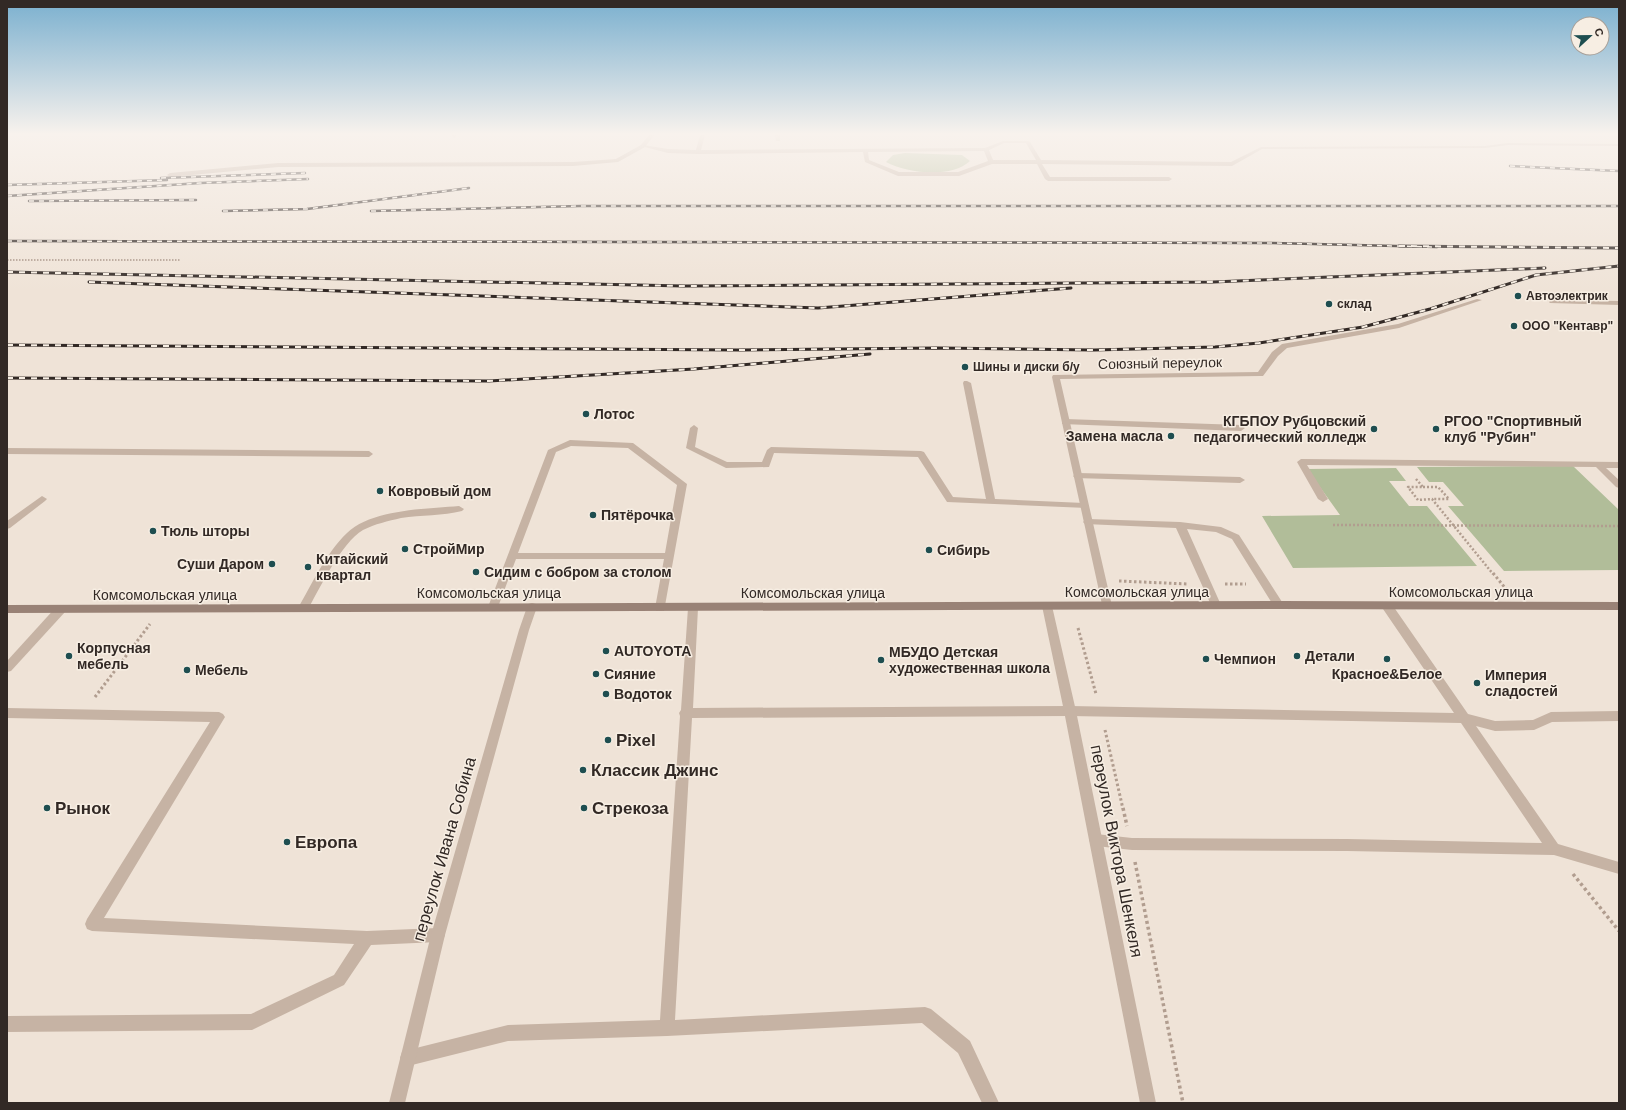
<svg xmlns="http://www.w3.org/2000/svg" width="1626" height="1110" viewBox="0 0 1626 1110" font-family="Helvetica,sans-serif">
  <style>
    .green { fill: #b1bd99 }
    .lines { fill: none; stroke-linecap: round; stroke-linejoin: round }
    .path-far3 { stroke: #b19d8f; stroke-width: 2; stroke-dasharray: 1.5 1.5; stroke-linecap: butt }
    .path-far2 { stroke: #b19d8f; stroke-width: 2.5; stroke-dasharray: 2 2; stroke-linecap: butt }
    .path-far1 { stroke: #b19d8f; stroke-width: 3; stroke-dasharray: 2.5 2.5; stroke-linecap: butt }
    .path { stroke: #b19d8f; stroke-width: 3.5; stroke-dasharray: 3 3; stroke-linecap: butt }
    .service { fill: #c6b3a4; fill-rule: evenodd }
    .minor { fill: #c6b3a4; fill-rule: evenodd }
    .secondary { fill: #998276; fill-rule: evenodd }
    .rail-far1-casing { stroke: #322925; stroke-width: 2.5 }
    .rail-casing { stroke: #322925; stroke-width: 3 }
    .rail-far1 { stroke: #f7eee3; stroke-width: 1.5; stroke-dasharray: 5; stroke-linecap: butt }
    .rail { stroke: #f7eee3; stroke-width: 2; stroke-dasharray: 6; stroke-linecap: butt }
    .poi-dot { fill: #1e4e50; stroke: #f7eee3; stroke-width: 1.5 }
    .labels { text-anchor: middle; stroke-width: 3; stroke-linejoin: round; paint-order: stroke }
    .far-poi-label { font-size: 12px; font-weight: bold; fill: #322925; stroke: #f7eee3; text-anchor: start }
    .street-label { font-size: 14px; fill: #322925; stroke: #f7eee3 }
    .poi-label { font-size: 14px; font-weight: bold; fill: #322925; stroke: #f7eee3; text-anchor: start }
    .near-poi-label { font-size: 17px; font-weight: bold; fill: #322925; stroke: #f7eee3; text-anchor: start }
    .near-street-label { font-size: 17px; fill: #322925; stroke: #f7eee3 }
  </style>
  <rect width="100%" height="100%" fill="#efe3d7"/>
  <g class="green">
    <path d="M 905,153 L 962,155 L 970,161 C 951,179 907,173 886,162 L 893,155 Z"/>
    <path d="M 1573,466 L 1619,510 L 1619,570 L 1504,571 L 1448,506 L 1464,506 L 1443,482 L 1429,482 L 1417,467 Z"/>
    <path d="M 1396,468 L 1406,481 L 1389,481 L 1409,506 L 1427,506 L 1477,566 L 1293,568 L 1262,516 L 1340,515 L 1307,469 Z"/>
  </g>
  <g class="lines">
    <path class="path-far3" d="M 7,260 L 181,260"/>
    <g class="path-far2">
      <path d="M 1416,479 L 1423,487 L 1408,487 L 1418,500 L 1432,499 L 1493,574"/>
      <path d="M 1423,487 L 1438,487 L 1449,499 L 1432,499"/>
      <path d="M 1333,525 L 1619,526"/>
    </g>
    <g class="path-far1">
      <path d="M 1493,573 L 1506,589"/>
      <path d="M 1119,581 L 1188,584"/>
      <path d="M 1225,584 L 1246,584"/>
      <path d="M 1078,628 L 1096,694"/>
      <path d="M 95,697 L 150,624"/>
      <path d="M 1105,730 L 1123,809"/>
    </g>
    <g class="path">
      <path d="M 1123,808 L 1127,826"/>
      <path d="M 1135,862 L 1183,1103"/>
      <path d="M 1573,874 L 1619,931"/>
    </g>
    <g class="service">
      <path d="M 452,135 L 457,135 L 454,138 L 452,137 Z"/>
      <path d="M 700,135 L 705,135 L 701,150 L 710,150 L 985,148 L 1003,141 L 1028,141 L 1030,142 L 1041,160 L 1231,162 L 1261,147 L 1485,146 L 1508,143 L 1619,144 L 1619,146 L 1508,145 L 1485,148 L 1262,149 L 1232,166 L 1042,164 L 1050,177 L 1169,177 L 1172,179 L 1169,181 L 1048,181 L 1045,179 L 1037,164 L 992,164 L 959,176 L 898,176 L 865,162 L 863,152 L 698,154 L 668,153 L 641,146 L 643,145 L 668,149 L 696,150 ZM 1004,143 L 1026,143 L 1036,160 L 993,160 L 989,150 ZM 984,151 L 988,161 L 958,172 L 899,172 L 869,160 L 868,152 Z"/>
      <path d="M 775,135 L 780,135 L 780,141 L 776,141 Z"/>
      <path d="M 616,159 L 618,162 L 573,166 L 278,167 L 170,177 L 167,175 L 170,173 L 278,163 L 573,162 Z"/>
      <path d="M 1552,300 L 1619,301 L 1619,305 L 1550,303 L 1549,302 Z"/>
      <path d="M 964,381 L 967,381 L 971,383 L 995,499 L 1084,503 L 1087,504 L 1089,506 L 1087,508 L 947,502 L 918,457 L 774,453 L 769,467 L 726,468 L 686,448 L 690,428 L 694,425 L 698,428 L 695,447 L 727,462 L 762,462 L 767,450 L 771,447 L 921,451 L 924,452 L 953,497 L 986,499 L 963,383 Z"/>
      <path d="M 1065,419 L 1241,425 L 1245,428 L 1241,431 L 1062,424 L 1062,420 Z"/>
      <path d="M 570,440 L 633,443 L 687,484 L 664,611 L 656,611 L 655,608 L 664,559 L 516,559 L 498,607 L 497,610 L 489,610 L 488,607 L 548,450 ZM 571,446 L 628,448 L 677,485 L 665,553 L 518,553 L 556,452 Z"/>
      <path d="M 7,448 L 369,451 L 373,454 L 369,457 L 7,454 Z"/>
      <path d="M 1301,459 L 1619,462 L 1619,468 L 1606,468 L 1619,480 L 1619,488 L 1616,487 L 1596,467 L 1307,465 L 1328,499 L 1323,502 L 1318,499 L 1297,462 Z"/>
      <path d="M 1078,473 L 1240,477 L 1245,480 L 1240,483 L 1075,478 L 1073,476 Z"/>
      <path d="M 42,496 L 47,499 L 45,501 L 10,528 L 7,529 L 7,521 Z"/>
      <path d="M 459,506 L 464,509 L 462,511 C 443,516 421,515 401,518 C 388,521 375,524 363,530 C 341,543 320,588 307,611 L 299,611 L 298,608 C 312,584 326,553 347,533 C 372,509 426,509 459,506 Z"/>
      <path d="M 1088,519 L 1180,522 L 1221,527 L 1239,535 L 1284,605 L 1283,608 L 1275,608 L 1232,539 L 1216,532 L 1187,529 L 1221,605 L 1220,608 L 1212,608 L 1211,605 L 1176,528 L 1085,524 L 1083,522 L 1085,520 Z"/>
      <path d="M 1387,602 L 1391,603 L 1468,714 L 1495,721 L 1533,720 L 1551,712 L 1619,711 L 1619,721 L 1552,722 L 1534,730 L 1495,731 L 1476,726 L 1558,844 L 1619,862 L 1619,874 L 1554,855 L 1347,851 L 1132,850 L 1096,846 L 1091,844 L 1089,840 L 1091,836 L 1096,834 L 1132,838 L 1347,839 L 1542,843 L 1461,723 L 1070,716 L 692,718 L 675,1020 L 925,1007 L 931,1009 L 970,1041 L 999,1103 L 982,1103 L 958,1053 L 922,1023 L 667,1036 L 508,1041 L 408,1066 L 402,1064 L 400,1058 L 402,1052 L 408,1050 L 508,1025 L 660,1020 L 680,716 L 679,713 L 681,710 L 688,608 L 689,605 L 697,605 L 698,608 L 693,708 L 1070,706 L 1454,713 L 1383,609 L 1382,606 L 1383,603 Z"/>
      <path d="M 61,605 L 65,606 L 66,609 L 65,612 L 11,671 L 7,672 L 7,661 L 57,606 Z"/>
      <path d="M 7,708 L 219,712 L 223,714 L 225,717 L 104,918 L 367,931 L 438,928 L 443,930 L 445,935 L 443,940 L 438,942 L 371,945 L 344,985 L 252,1030 L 7,1032 L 7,1016 L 251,1014 L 334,975 L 354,944 L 92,931 L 87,929 L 85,924 L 87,919 L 210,722 L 7,718 Z"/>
    </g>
    <g class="minor">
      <path d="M 649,135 L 654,135 L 645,147 L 618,162 L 614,162 L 614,160 L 641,145 Z"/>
      <path d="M 1477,299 L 1482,300 L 1399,328 L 1287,348 L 1278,356 L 1263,376 L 1260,376 L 1060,379 L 1112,606 L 1111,609 L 1103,609 L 1052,377 L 1053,375 L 1258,372 L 1272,352 L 1282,344 L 1398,324 Z"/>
      <path d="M 1047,602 L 1051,603 L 1052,606 L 1076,711 L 1156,1103 L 1140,1103 L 1064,711 L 1042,606 L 1043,603 Z"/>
      <path d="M 532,603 L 536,604 L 537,607 L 529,630 L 445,935 L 405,1103 L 389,1103 L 431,935 L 519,630 L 527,607 L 528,604 Z"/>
    </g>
    <path class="secondary" d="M 1279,601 L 1619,602 L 1619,610 L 1279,609 L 7,613 L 7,605 Z"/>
    <g class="rail-far1-casing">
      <g id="rail-far1">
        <path d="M 1510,166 L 1619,171"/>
        <path d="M 161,178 L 305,173"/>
        <path d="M 7,185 L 167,180"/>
        <path d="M 7,196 L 200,183 L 308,179"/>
        <path d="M 29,201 L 196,200"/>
        <path d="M 223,211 L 307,209 L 469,188"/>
        <path d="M 371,211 L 580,206 L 1619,206"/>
        <path d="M 7,241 L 1273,243 L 1437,247"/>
      </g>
    </g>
    <g class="rail-casing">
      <g id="rail">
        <path d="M 1399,246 L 1619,248"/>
        <path d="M 7,272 L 684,286 L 1213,282 L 1545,268"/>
        <path d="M 89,282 L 818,308 L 1071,288"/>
        <path d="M 7,345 L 740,350 L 938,348 L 1094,350 L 1215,347 L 1259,343 L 1363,327 L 1430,309 L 1536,275 L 1619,266"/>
        <path d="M 7,378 L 489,381 L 694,369 L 870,354"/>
      </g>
    </g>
    <use href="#rail-far1" class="rail-far1"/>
    <use href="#rail" class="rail"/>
  </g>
  <linearGradient id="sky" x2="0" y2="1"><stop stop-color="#7bb0cf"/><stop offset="0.46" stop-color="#f8f2ed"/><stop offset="1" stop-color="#f8f2ed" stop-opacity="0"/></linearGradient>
  <rect width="1626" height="291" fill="url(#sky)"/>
  <g class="poi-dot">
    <circle cx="1518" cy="296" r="4"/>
    <circle cx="1329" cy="304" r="4"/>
    <circle cx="1514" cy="326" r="4"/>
    <circle cx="965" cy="367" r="4"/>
    <circle cx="586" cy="414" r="4"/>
    <circle cx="1374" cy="429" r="4"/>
    <circle cx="1436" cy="429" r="4"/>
    <circle cx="1171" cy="436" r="4"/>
    <circle cx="380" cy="491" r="4"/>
    <circle cx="593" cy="515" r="4"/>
    <circle cx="153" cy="531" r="4"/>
    <circle cx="405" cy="549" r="4"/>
    <circle cx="929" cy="550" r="4"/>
    <circle cx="272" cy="564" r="4"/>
    <circle cx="308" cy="567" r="4"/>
    <circle cx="476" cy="572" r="4"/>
    <circle cx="606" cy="651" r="4"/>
    <circle cx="69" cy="656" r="4"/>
    <circle cx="1297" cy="656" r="4"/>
    <circle cx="1206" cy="659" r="4"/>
    <circle cx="1387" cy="659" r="4"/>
    <circle cx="881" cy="660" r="4"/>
    <circle cx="187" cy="670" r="4"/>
    <circle cx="596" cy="674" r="4"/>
    <circle cx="1477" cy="683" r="4"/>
    <circle cx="606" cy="694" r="4"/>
    <circle cx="608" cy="740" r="4"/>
    <circle cx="583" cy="770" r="4"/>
    <circle cx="47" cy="808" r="4"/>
    <circle cx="584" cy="808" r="4"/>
    <circle cx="287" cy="842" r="4"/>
  </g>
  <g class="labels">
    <g class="far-poi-label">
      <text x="1526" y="300">Автоэлектрик</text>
      <text x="1337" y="308">склад</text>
      <text x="1522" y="330">ООО "Кентавр"</text>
      <text x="973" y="371">Шины и диски б/у</text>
    </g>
    <g class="street-label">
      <text transform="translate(1160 363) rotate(-1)" y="5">Союзный переулок</text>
      <text x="1137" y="597">Комсомольская улица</text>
      <text x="1461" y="597">Комсомольская улица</text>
      <text x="489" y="598">Комсомольская улица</text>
      <text x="813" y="598">Комсомольская улица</text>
      <text x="165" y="600">Комсомольская улица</text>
    </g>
    <g class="poi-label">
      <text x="594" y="419">Лотос</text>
      <text x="1366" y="426" text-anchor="end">КГБПОУ Рубцовский<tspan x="1366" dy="16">педагогический колледж</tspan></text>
      <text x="1444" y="426">РГОО "Спортивный<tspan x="1444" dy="16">клуб "Рубин"</tspan></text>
      <text x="1163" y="441" text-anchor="end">Замена масла</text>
      <text x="388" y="496">Ковровый дом</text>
      <text x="601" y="520">Пятёрочка</text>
      <text x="161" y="536">Тюль шторы</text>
      <text x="413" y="554">СтройМир</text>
      <text x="937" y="555">Сибирь</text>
      <text x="316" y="564">Китайский<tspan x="316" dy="16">квартал</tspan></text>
      <text x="264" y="569" text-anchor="end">Суши Даром</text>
      <text x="484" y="577">Сидим с бобром за столом</text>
      <text x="77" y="653">Корпусная<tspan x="77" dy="16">мебель</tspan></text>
      <text x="614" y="656">AUTOYOTA</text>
      <text x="889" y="657">МБУДО Детская<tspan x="889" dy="16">художественная школа</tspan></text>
      <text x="1305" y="661">Детали</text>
      <text x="1214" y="664">Чемпион</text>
      <text x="195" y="675">Мебель</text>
      <text x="604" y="679">Сияние</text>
      <text x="1387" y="679" text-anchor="middle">Красное&amp;Белое</text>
      <text x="1485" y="680">Империя<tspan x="1485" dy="16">сладостей</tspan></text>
      <text x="614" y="699">Водоток</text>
    </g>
    <g class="near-poi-label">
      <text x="616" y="746">Pixel</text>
      <text x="591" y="776">Классик Джинс</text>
      <text x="55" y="814">Рынок</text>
      <text x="592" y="814">Стрекоза</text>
      <text x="295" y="848">Европа</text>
    </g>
    <g class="near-street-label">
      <text transform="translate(444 849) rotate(-74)" y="6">переулок Ивана Собина</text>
      <text transform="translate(1117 851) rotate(79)" y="6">переулок Виктора Шенкеля</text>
    </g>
  </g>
  <rect width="1626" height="1110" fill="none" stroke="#322925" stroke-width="16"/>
  <g transform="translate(1590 36) rotate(68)"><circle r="19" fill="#f7eee3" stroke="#a89f97"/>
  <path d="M0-3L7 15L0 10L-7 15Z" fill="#1e4e50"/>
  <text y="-6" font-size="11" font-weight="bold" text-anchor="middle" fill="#322925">С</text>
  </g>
</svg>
